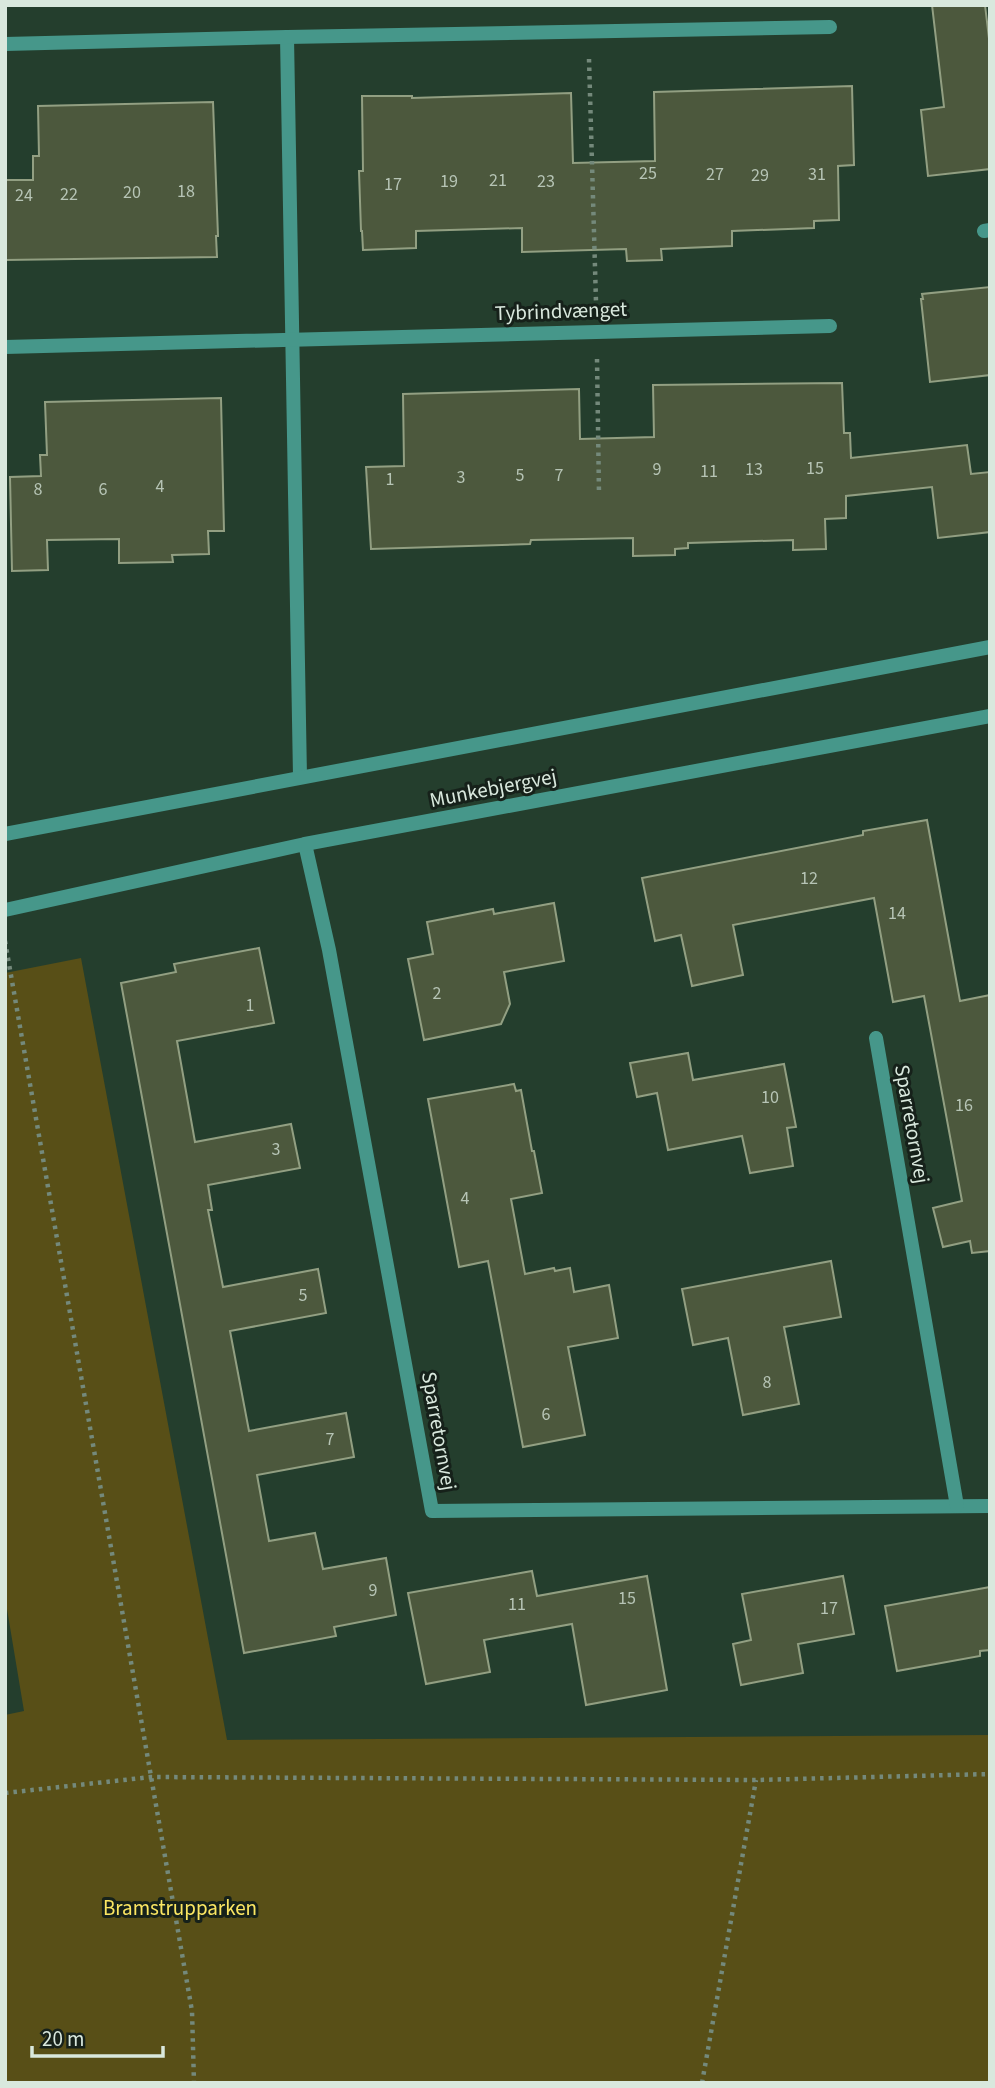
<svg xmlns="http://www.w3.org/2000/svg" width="995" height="2088" viewBox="0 0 995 2088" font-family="'Source Sans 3',sans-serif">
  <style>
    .green { fill: #584f17 }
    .building { fill: #4c583d; stroke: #929f82; stroke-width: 2 }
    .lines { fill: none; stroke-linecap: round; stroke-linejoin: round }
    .path { stroke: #74897b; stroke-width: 4.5; stroke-dasharray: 3.5 5; stroke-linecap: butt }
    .minor { stroke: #46978a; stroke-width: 14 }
    .tertiary { stroke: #46978a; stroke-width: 14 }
    .labels { text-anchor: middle; stroke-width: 6; stroke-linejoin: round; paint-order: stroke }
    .number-label { font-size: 18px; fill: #b6c4b5 }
    .street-label { font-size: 21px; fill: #d9e8dd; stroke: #16211a }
    .park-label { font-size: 21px; fill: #fbe662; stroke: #16211a }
  </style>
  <rect width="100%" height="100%" fill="#243e2d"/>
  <path class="green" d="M 81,958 L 227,1740 L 990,1735 L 990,2083 L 5,2083 L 5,1715 L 24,1711 L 5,1597 L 5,973 Z"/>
  <g class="building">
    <path d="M 932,5 L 985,5 L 990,47 L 990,169 L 928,176 L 921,110 L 944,107 Z"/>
    <path d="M 852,86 L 854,165 L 838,166 L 839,220 L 814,221 L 814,228 L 732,231 L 732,246 L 661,249 L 662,260 L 627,261 L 626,249 L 522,252 L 522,228 L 416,231 L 416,248 L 363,250 L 362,231 L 361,231 L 359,171 L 363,171 L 362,96 L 412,96 L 412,98 L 571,93 L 573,163 L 655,161 L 654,92 Z"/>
    <path d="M 213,102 L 218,236 L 216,236 L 217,257 L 5,260 L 5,180 L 33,180 L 33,156 L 39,156 L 38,106 Z"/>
    <path d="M 990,287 L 990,375 L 930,382 L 921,299 L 923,299 L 922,294 Z"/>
    <path d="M 842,383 L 844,433 L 850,433 L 851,458 L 967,445 L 971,474 L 990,472 L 990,532 L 938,538 L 932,487 L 846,496 L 846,518 L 825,519 L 826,549 L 793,550 L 793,540 L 688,543 L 688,548 L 675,549 L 675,555 L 633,556 L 633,538 L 531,540 L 530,544 L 371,549 L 366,467 L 404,466 L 403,394 L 579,389 L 580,439 L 654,437 L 653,385 Z"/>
    <path d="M 221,398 L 224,531 L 208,531 L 209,554 L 172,555 L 173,562 L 119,563 L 119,539 L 47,540 L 48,570 L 12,571 L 10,477 L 41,476 L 40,455 L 47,455 L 45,402 Z"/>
    <path d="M 927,820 L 960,1001 L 990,995 L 990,1251 L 972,1253 L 970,1241 L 943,1247 L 933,1208 L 962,1201 L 924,996 L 893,1002 L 874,898 L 733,925 L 743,975 L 692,986 L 681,935 L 655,941 L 642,878 L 863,835 L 863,831 Z"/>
    <path d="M 554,903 L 564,961 L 504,972 L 510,1004 L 501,1024 L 424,1040 L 408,959 L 433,954 L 427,922 L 493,909 L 494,914 Z"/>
    <path d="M 259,948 L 274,1023 L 177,1041 L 195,1142 L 291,1124 L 300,1168 L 208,1185 L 212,1210 L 208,1210 L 223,1287 L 318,1269 L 326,1313 L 230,1331 L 249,1431 L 346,1413 L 354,1457 L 257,1475 L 269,1541 L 315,1533 L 323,1569 L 386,1558 L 396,1615 L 334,1627 L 336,1636 L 244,1653 L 121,983 L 176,972 L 174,964 Z"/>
    <path d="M 688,1053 L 693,1080 L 784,1064 L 796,1127 L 787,1128 L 793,1166 L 750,1173 L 742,1136 L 668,1150 L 657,1093 L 637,1097 L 630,1063 Z"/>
    <path d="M 514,1084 L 516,1091 L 521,1090 L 532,1151 L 534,1151 L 542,1193 L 511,1199 L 525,1274 L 554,1268 L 555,1271 L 570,1268 L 574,1292 L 609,1285 L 618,1338 L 568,1347 L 585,1435 L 523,1447 L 488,1261 L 459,1267 L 428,1099 Z"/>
    <path d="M 831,1261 L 841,1317 L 784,1327 L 799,1404 L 743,1415 L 728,1338 L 693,1345 L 682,1289 Z"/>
    <path d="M 532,1571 L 537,1596 L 647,1576 L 667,1690 L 586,1705 L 572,1624 L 484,1640 L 490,1672 L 426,1684 L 408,1593 Z"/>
    <path d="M 843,1576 L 854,1634 L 798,1644 L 803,1673 L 741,1685 L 733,1644 L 751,1640 L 742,1594 Z"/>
    <path d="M 990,1587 L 990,1650 L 980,1651 L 980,1656 L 897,1671 L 885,1606 Z"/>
  </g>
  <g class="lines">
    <g class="path">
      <path d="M 589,59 L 596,302"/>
      <path d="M 597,359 L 599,494"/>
      <path d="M 5,941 L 192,2011 L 194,2083"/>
      <path d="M 5,1793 L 151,1777 L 756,1780 L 990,1774"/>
      <path d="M 702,2083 L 756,1780"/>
    </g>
    <g class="minor">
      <path d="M 287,37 L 300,777"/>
      <path d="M 5,44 L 287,37 L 830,27"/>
      <path d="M 984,231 L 990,230"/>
      <path d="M 5,347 L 830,326"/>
      <path d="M 305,844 L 329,950 L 432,1511 L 990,1506"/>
      <path d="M 876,1038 L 957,1506"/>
    </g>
    <g class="tertiary">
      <path d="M 5,834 L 990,647"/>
      <path d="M 5,910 L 305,844 L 990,716"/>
    </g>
  </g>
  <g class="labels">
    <g class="number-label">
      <text x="648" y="179">25</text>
      <text x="715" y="180">27</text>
      <text x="817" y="180">31</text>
      <text x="760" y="181">29</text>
      <text x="498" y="186">21</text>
      <text x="449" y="187">19</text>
      <text x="546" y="187">23</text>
      <text x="393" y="190">17</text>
      <text x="186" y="197">18</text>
      <text x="132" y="198">20</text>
      <text x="69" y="200">22</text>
      <text x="24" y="201">24</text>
      <text x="815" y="474">15</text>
      <text x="657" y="475">9</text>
      <text x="754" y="475">13</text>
      <text x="709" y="477">11</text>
      <text x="520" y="481">5</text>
      <text x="559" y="481">7</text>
      <text x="461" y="483">3</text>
      <text x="390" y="485">1</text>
      <text x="160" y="492">4</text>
      <text x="38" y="495">8</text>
      <text x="103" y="495">6</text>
      <text x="809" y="884">12</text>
      <text x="897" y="919">14</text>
      <text x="437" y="999">2</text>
      <text x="250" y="1011">1</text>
      <text x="770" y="1103">10</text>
      <text x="964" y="1111">16</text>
      <text x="276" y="1155">3</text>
      <text x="465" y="1204">4</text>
      <text x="303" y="1301">5</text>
      <text x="767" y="1388">8</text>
      <text x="546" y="1420">6</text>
      <text x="330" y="1445">7</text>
      <text x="373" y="1596">9</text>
      <text x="627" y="1604">15</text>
      <text x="517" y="1610">11</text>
      <text x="829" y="1614">17</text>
    </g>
    <g class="street-label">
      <text transform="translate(561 311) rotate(-2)" y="7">Tybrindvænget</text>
      <text transform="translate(493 788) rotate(-11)" y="7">Munkebjergvej</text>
      <text transform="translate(912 1124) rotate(80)" y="7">Sparretornvej</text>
      <text transform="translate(439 1431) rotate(80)" y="7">Sparretornvej</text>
    </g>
    <g class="park-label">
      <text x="180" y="1915">Bramstrupparken</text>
    </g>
  </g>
  <rect width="995" height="2088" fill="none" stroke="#d9e8dd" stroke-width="14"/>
  <path d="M32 2046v10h131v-10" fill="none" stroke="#d9e8dd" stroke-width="3.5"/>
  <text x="42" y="2046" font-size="21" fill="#d9e8dd" stroke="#16211a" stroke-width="5" paint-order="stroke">20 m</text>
</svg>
